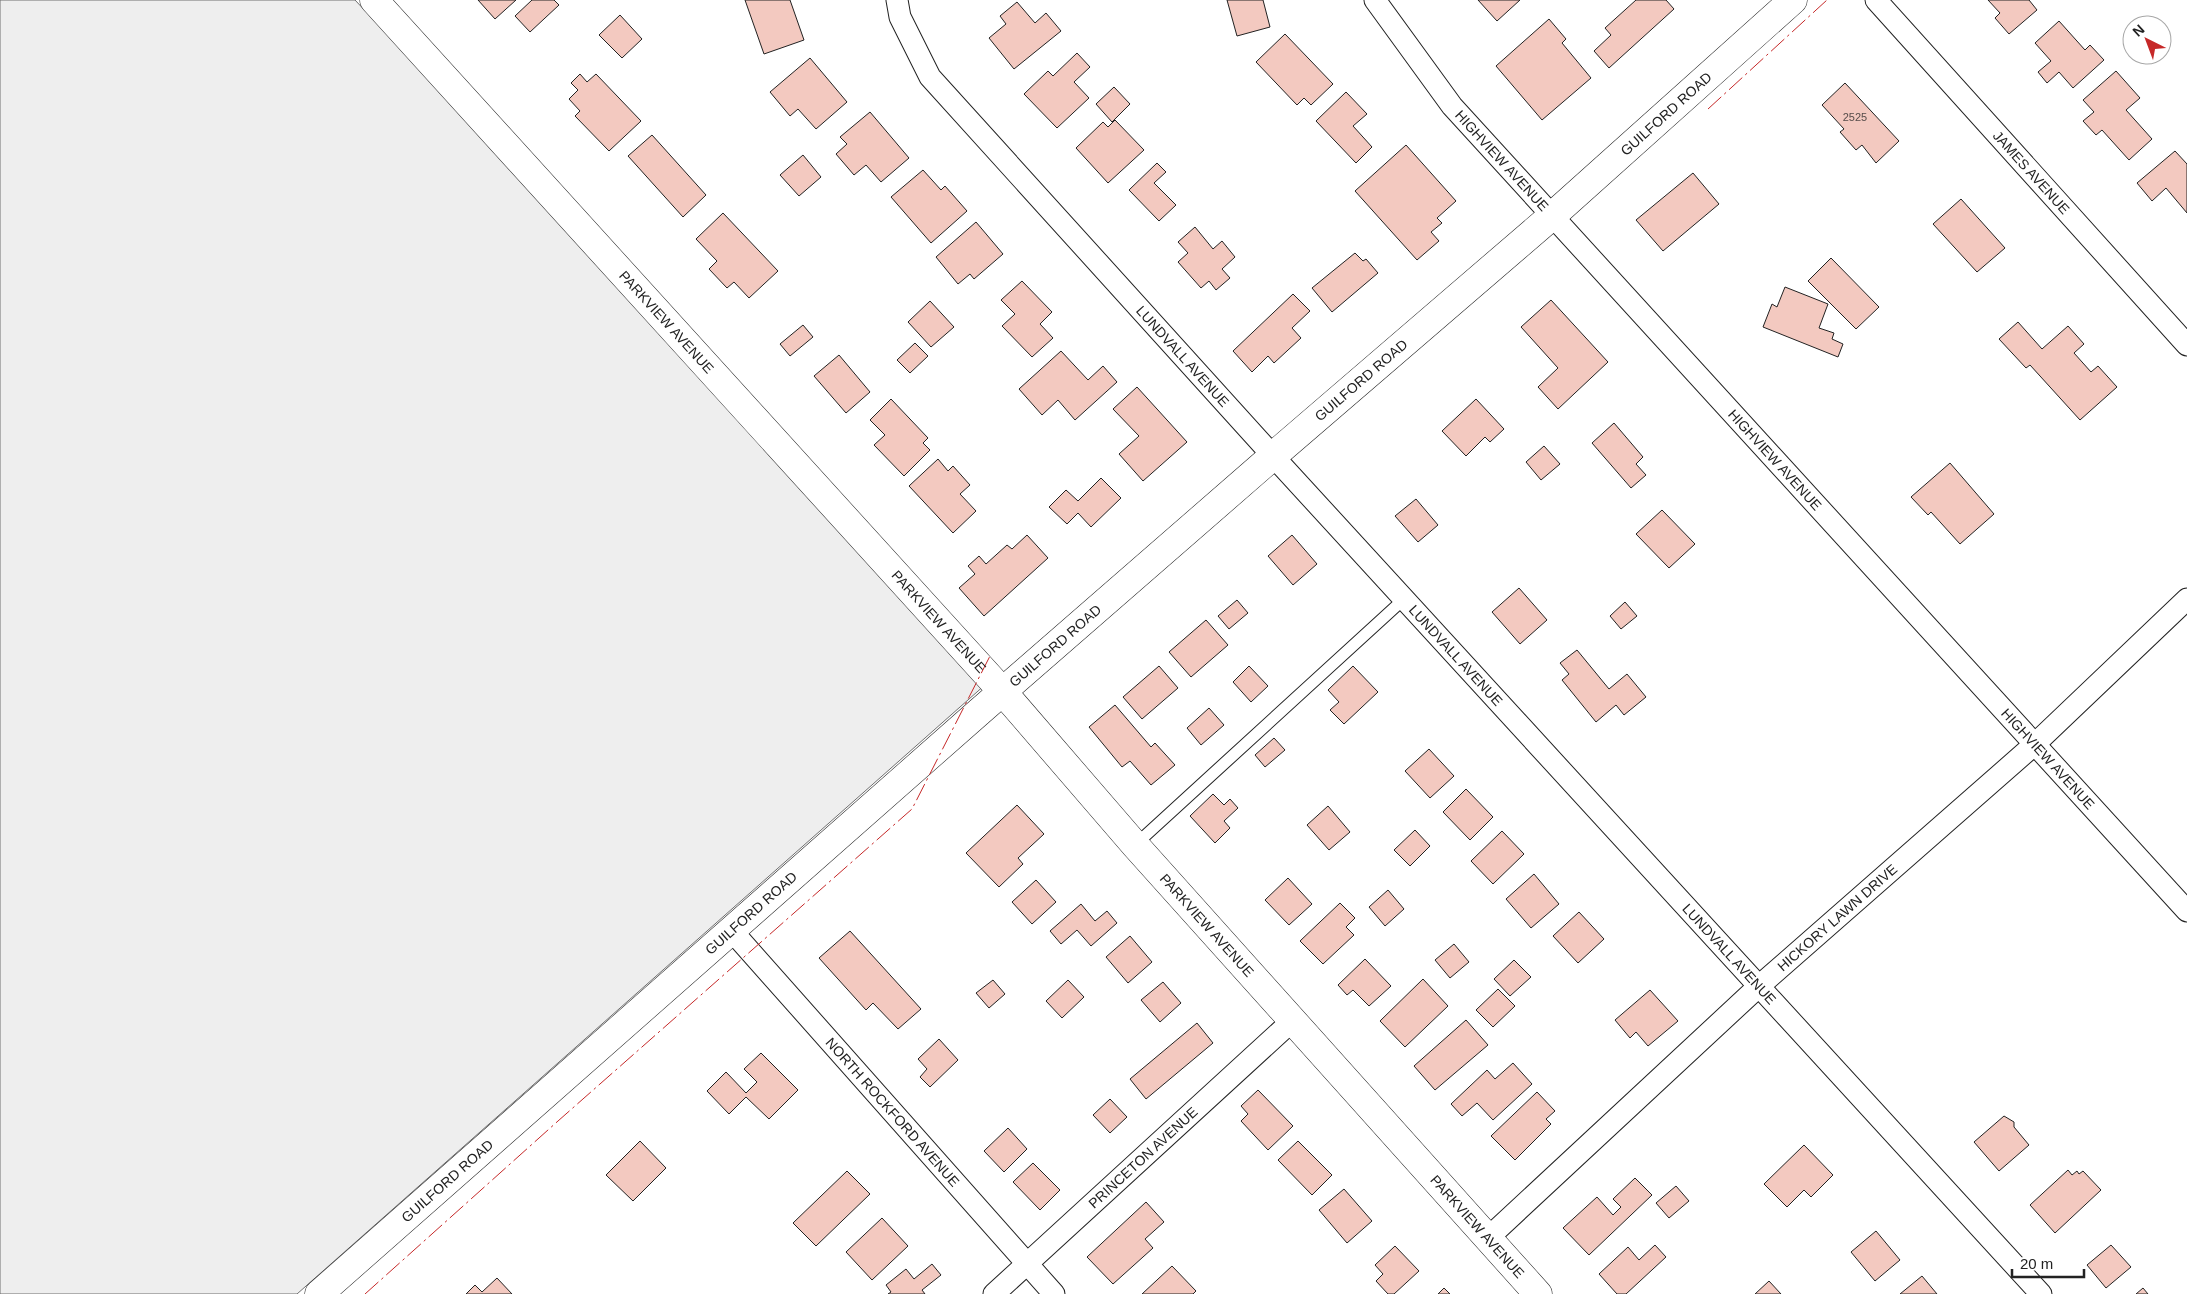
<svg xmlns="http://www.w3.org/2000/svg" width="2187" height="1294" viewBox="0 0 2187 1294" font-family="Helvetica,sans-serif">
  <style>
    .green { fill: #eee; stroke: #6f6f6f }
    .building { fill: #f3c9c0; stroke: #222 }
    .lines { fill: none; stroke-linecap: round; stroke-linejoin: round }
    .service-casing { stroke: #222; stroke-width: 13 }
    .minor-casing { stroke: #222; stroke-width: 23 }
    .tertiary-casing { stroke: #222; stroke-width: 29 }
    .service { stroke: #fff; stroke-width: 11 }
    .minor { stroke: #fff; stroke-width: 21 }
    .tertiary { stroke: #fff; stroke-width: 28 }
    .power { stroke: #c62828; stroke-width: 1; stroke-dasharray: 18 4 2.5 4; stroke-linecap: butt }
    .labels { text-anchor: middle; stroke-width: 4; stroke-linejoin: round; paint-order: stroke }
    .number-label { font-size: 11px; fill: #564c4a }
    .street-label { font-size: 14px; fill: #222; stroke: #fff }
  </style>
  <rect width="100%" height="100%" fill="#fff"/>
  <path class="green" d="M 0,0 L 355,0 L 981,668 L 986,684 L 297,1294 L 0,1294 Z"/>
  <g class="building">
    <path d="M 478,0 L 516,0 L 495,19 Z"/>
    <path d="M 532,0 L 554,0 L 559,5 L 530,32 L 515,16 Z"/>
    <path d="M 745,0 L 790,0 L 804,40 L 764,54 Z"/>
    <path d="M 1227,0 L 1263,0 L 1270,27 L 1237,36 Z"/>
    <path d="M 1478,0 L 1520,0 L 1497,21 Z"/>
    <path d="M 1636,0 L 1666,0 L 1674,9 L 1609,68 L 1594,51 L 1611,35 L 1605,28 Z"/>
    <path d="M 1988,0 L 2029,0 L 2037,10 L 2009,34 L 1995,18 L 2000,13 Z"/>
    <path d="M 1017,2 L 1035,23 L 1046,13 L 1061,31 L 1014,69 L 989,38 L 1006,24 L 1000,16 Z"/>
    <path d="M 620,15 L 642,39 L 622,58 L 599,35 Z"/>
    <path d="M 1549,19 L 1566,39 L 1562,43 L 1591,78 L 1542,120 L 1496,66 Z"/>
    <path d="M 2059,21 L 2085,50 L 2090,45 L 2104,60 L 2073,88 L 2059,72 L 2047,83 L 2038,72 L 2051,61 L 2035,43 Z"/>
    <path d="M 1285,34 L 1333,84 L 1311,105 L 1304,98 L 1297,105 L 1256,62 Z"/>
    <path d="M 1077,53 L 1090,67 L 1074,82 L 1089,98 L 1057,128 L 1024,94 L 1048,71 L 1053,76 Z"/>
    <path d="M 810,58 L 847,102 L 816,129 L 798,109 L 790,116 L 770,92 Z"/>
    <path d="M 2116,71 L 2140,98 L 2126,110 L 2152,139 L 2129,160 L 2102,130 L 2096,135 L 2083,121 L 2094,112 L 2083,100 Z"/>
    <path d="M 580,74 L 587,82 L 596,74 L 641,121 L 609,151 L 575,116 L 580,111 L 569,99 L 578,90 L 571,83 Z"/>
    <path d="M 1845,83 L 1899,141 L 1876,163 L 1862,145 L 1856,150 L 1840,132 L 1844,129 L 1822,105 Z"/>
    <path d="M 1114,87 L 1130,104 L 1112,122 L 1096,104 Z"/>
    <path d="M 1346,92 L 1367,114 L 1353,126 L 1372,147 L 1356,163 L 1316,121 Z"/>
    <path d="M 870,112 L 909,158 L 881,182 L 866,165 L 854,175 L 836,154 L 847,144 L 840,137 Z"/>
    <path d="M 1115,120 L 1144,150 L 1108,183 L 1076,148 L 1103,122 L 1108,127 Z"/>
    <path d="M 652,135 L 706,195 L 683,217 L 628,156 Z"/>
    <path d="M 1406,145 L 1456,201 L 1437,218 L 1442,223 L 1431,232 L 1439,241 L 1417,260 L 1355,191 Z"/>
    <path d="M 2175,151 L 2187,164 L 2187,213 L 2166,188 L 2152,201 L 2137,183 Z"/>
    <path d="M 803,155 L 821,177 L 799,196 L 780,175 Z"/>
    <path d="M 1157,163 L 1166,172 L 1154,183 L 1176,205 L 1159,221 L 1129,190 Z"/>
    <path d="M 923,170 L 941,190 L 945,186 L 967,211 L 931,243 L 891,197 Z"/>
    <path d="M 1693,173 L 1719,204 L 1663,251 L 1636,220 Z"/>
    <path d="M 1961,199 L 2005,248 L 1977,272 L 1933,224 Z"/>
    <path d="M 723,213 L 778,271 L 749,298 L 734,282 L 727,288 L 709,269 L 717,261 L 696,239 Z"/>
    <path d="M 976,222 L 1003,254 L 974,279 L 970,274 L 958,284 L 936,257 Z"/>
    <path d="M 1195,227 L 1213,249 L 1222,241 L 1235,257 L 1222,269 L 1230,278 L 1216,290 L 1209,281 L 1201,288 L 1178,262 L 1188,253 L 1178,242 Z"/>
    <path d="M 1355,253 L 1363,261 L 1366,259 L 1378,273 L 1332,312 L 1312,288 Z"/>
    <path d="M 1831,258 L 1879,307 L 1856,329 L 1808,281 Z"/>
    <path d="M 1022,281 L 1052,312 L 1040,324 L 1053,338 L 1032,357 L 1002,326 L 1015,314 L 1001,300 Z"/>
    <path d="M 1785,287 L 1828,304 L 1819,328 L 1834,333 L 1832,339 L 1843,344 L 1838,357 L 1763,327 L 1772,304 L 1777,307 Z"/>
    <path d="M 1293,294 L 1310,311 L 1292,328 L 1301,338 L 1274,363 L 1268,356 L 1252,372 L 1233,351 Z"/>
    <path d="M 1551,300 L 1608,362 L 1558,409 L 1538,387 L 1558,368 L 1521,327 Z"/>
    <path d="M 930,301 L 954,327 L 931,347 L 908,322 Z"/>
    <path d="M 2018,322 L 2042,349 L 2068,326 L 2084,344 L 2074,353 L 2091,372 L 2098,366 L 2117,387 L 2080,420 L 2030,365 L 2026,368 L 1999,339 Z"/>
    <path d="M 803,325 L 813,337 L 790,356 L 780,344 Z"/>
    <path d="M 915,343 L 928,356 L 910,373 L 897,360 Z"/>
    <path d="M 1061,351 L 1088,380 L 1103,366 L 1117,382 L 1075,420 L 1058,400 L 1042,415 L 1019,389 Z"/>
    <path d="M 839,355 L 870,392 L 846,413 L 814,376 Z"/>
    <path d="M 1137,387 L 1187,442 L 1143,481 L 1119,454 L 1139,436 L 1113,409 Z"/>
    <path d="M 891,399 L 928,438 L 923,443 L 930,450 L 904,476 L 874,445 L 885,435 L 870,420 Z"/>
    <path d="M 1476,399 L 1504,429 L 1490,442 L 1485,437 L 1466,456 L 1442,431 Z"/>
    <path d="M 1614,423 L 1643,457 L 1636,464 L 1646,475 L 1631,488 L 1592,443 Z"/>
    <path d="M 1544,446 L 1560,464 L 1541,480 L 1526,462 Z"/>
    <path d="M 938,459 L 948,471 L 953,466 L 970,485 L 960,494 L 976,511 L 953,533 L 909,486 Z"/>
    <path d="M 1950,463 L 1994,514 L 1960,544 L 1931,512 L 1928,515 L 1911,497 Z"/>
    <path d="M 1101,478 L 1121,498 L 1091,527 L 1078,513 L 1067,524 L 1049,507 L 1066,490 L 1078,501 Z"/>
    <path d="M 1416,499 L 1438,525 L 1418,542 L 1395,516 Z"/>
    <path d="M 1662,510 L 1695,544 L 1669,568 L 1636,534 Z"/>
    <path d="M 1027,535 L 1048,558 L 984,616 L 959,588 L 975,574 L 968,566 L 979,556 L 986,564 L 1007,545 L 1012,549 Z"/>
    <path d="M 1292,535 L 1317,564 L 1293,585 L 1268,556 Z"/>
    <path d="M 1519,588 L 1547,620 L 1520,644 L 1492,612 Z"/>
    <path d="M 1237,600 L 1248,613 L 1229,629 L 1218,616 Z"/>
    <path d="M 1625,602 L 1637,616 L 1621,629 L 1610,616 Z"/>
    <path d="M 1206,620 L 1228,645 L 1191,677 L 1169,652 Z"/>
    <path d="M 1577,650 L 1609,689 L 1627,674 L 1646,697 L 1624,715 L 1616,705 L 1596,722 L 1562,680 L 1569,674 L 1560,663 Z"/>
    <path d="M 1159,666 L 1178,688 L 1142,719 L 1123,697 Z"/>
    <path d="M 1249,666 L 1268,686 L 1251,702 L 1233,682 Z"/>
    <path d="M 1353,666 L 1378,692 L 1344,724 L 1330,710 L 1339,702 L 1328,690 Z"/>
    <path d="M 1115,705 L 1151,747 L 1155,743 L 1175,765 L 1151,785 L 1130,761 L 1122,767 L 1089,727 Z"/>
    <path d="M 1209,708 L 1224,725 L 1201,745 L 1187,728 Z"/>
    <path d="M 1274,738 L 1285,750 L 1265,767 L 1255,755 Z"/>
    <path d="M 1429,749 L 1454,776 L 1430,798 L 1405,771 Z"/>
    <path d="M 1466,789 L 1493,817 L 1470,840 L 1443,812 Z"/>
    <path d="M 1213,794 L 1224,805 L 1230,799 L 1238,808 L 1224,821 L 1230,828 L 1215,843 L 1190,816 Z"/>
    <path d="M 1017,805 L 1044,834 L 1018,858 L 1023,864 L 999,887 L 966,853 Z"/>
    <path d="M 1328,806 L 1350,832 L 1329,850 L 1307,825 Z"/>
    <path d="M 1415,830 L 1430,846 L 1410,866 L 1394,850 Z"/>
    <path d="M 1502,831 L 1524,854 L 1493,884 L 1471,861 Z"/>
    <path d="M 1534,874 L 1559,904 L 1531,928 L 1506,899 Z"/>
    <path d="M 1288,878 L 1312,904 L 1289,925 L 1265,900 Z"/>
    <path d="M 1036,880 L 1056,902 L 1032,924 L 1012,902 Z"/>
    <path d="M 1388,890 L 1404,909 L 1385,926 L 1369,907 Z"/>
    <path d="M 1340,903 L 1355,918 L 1346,927 L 1354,935 L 1323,964 L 1300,941 Z"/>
    <path d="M 1081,904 L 1095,921 L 1107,911 L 1117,923 L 1091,946 L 1077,930 L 1061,944 L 1050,931 Z"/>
    <path d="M 1579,912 L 1604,939 L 1578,963 L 1553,936 Z"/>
    <path d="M 850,931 L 921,1009 L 898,1029 L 873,1003 L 866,1010 L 819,958 Z"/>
    <path d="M 1130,936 L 1152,962 L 1128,983 L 1106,957 Z"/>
    <path d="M 1454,944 L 1469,962 L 1450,978 L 1435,960 Z"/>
    <path d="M 1365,959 L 1391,986 L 1369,1006 L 1353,990 L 1347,995 L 1338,985 Z"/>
    <path d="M 1514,960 L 1531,977 L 1510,996 L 1494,979 Z"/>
    <path d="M 1423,979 L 1448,1006 L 1405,1047 L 1380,1021 Z"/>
    <path d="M 993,980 L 1005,994 L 989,1008 L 976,993 Z"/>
    <path d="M 1068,980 L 1084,997 L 1062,1018 L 1046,1001 Z"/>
    <path d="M 1163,982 L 1181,1003 L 1160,1022 L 1141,1000 Z"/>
    <path d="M 1498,989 L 1515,1006 L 1493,1027 L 1476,1010 Z"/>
    <path d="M 1650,990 L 1678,1021 L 1648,1046 L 1636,1032 L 1630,1038 L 1615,1020 Z"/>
    <path d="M 1466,1020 L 1488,1045 L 1435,1090 L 1414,1066 Z"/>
    <path d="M 1197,1023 L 1213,1043 L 1146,1099 L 1130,1079 Z"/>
    <path d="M 939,1039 L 958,1060 L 930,1087 L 920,1077 L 927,1069 L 918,1059 Z"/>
    <path d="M 761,1053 L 798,1090 L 769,1119 L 746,1097 L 729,1114 L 707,1091 L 726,1072 L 746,1093 L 757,1082 L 744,1069 Z"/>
    <path d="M 1513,1063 L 1532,1084 L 1493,1120 L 1477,1103 L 1462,1116 L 1451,1104 L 1487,1070 L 1495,1079 Z"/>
    <path d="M 1258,1090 L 1293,1126 L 1268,1150 L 1241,1121 L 1248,1114 L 1241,1106 Z"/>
    <path d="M 1537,1092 L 1555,1111 L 1546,1119 L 1551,1124 L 1515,1160 L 1491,1136 Z"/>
    <path d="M 1110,1099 L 1127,1117 L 1110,1133 L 1093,1115 Z"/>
    <path d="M 2004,1116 L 2014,1122 L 2014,1127 L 2029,1145 L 1999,1171 L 1974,1142 Z"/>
    <path d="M 1008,1128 L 1027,1149 L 1004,1172 L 984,1151 Z"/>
    <path d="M 640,1141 L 666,1168 L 633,1201 L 606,1175 Z"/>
    <path d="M 1298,1141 L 1332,1175 L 1312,1195 L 1278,1160 Z"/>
    <path d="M 1804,1145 L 1833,1175 L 1811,1197 L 1804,1190 L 1787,1207 L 1764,1184 Z"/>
    <path d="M 1033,1163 L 1060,1190 L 1040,1210 L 1013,1182 Z"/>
    <path d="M 2068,1170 L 2072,1175 L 2077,1171 L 2079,1174 L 2083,1171 L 2101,1190 L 2055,1233 L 2030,1205 Z"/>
    <path d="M 847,1171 L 870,1194 L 816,1246 L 793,1223 Z"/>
    <path d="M 1635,1178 L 1652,1195 L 1589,1255 L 1563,1228 L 1597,1197 L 1613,1215 L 1621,1207 L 1613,1199 Z"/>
    <path d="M 1676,1186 L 1689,1201 L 1669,1218 L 1656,1203 Z"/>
    <path d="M 1344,1189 L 1372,1221 L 1347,1243 L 1319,1210 Z"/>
    <path d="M 1146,1202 L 1164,1222 L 1145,1239 L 1153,1248 L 1113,1284 L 1087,1257 Z"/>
    <path d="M 882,1218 L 908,1246 L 872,1280 L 846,1252 Z"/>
    <path d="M 1876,1231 L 1900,1260 L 1875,1281 L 1851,1252 Z"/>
    <path d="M 1655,1245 L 1666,1257 L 1626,1294 L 1617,1294 L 1599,1274 L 1628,1247 L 1639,1260 Z"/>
    <path d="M 2111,1245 L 2131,1267 L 2106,1288 L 2087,1265 Z"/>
    <path d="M 1395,1246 L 1419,1271 L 1394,1294 L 1388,1294 L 1376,1281 L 1383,1274 L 1375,1265 Z"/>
    <path d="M 932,1264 L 941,1275 L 922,1290 L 925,1294 L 888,1294 L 891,1292 L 886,1285 L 906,1269 L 914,1279 Z"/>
    <path d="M 1172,1266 L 1196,1291 L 1193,1294 L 1142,1294 Z"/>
    <path d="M 1922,1276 L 1937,1294 L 1900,1294 Z"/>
    <path d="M 497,1278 L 512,1294 L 466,1294 L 475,1285 L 482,1292 Z"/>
    <path d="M 1769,1281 L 1781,1294 L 1755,1294 Z"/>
    <path d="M 1444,1288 L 1450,1294 L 1438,1294 Z"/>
    <path d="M 2143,1288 L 2148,1294 L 2136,1294 Z"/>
  </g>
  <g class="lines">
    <g class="service-casing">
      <path id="service" d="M 1135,845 L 1404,599"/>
    </g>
    <g class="minor-casing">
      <g id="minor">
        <path id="s1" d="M 897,0 L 900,17 L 930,77 L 1273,456 L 2041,1294"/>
        <path id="s2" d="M 1375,0 L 1452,106 L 2187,911"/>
        <path id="s3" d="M 1876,0 L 2187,345"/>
        <path id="s4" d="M 732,931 L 1054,1294"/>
        <path id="s5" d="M 1488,1238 L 1758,987 L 2035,744 L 2187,599"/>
        <path id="s6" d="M 994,1294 L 1292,1021"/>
      </g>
    </g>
    <g class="tertiary-casing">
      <g id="tertiary">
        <path id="s7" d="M 374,0 L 1003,692 L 1135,845 L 1538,1294"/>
        <path id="s8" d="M 319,1294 L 979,712 L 1273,456 L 1552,216 L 1793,0"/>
      </g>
    </g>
    <use href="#service" class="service"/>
    <use href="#minor" class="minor"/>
    <use href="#tertiary" class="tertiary"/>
    <g class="power">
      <path d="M 1708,109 L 1827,0"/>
      <path d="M 365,1294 L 558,1121 L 912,809 L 990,656"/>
    </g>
  </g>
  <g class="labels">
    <g class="number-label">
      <text x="1855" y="121">2525</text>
    </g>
    <g class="street-label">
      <text dy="5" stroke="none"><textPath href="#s8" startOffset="1791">GUILFORD ROAD</textPath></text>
      <text dy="5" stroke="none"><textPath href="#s2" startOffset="205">HIGHVIEW AVENUE</textPath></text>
      <text dy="5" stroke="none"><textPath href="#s3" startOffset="232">JAMES AVENUE</textPath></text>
      <text dy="5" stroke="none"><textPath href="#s7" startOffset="435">PARKVIEW AVENUE</textPath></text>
      <text dy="5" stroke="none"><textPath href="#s1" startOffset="461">LUNDVALL AVENUE</textPath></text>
      <text dy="5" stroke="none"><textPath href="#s8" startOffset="1386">GUILFORD ROAD</textPath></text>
      <text dy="5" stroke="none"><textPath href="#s2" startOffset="610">HIGHVIEW AVENUE</textPath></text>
      <text dy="5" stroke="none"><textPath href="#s7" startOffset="840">PARKVIEW AVENUE</textPath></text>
      <text dy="5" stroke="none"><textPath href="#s8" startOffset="981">GUILFORD ROAD</textPath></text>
      <text dy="5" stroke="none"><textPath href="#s1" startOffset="866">LUNDVALL AVENUE</textPath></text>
      <text dy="5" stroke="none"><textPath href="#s2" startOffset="1015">HIGHVIEW AVENUE</textPath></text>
      <text dy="5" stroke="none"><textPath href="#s8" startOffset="576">GUILFORD ROAD</textPath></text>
      <text dy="5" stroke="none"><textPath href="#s5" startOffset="474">HICKORY LAWN DRIVE</textPath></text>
      <text dy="5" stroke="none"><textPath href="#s7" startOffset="1245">PARKVIEW AVENUE</textPath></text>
      <text dy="5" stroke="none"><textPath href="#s1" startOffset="1271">LUNDVALL AVENUE</textPath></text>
      <text dy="5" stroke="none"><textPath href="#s4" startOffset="242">NORTH ROCKFORD AVENUE</textPath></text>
      <text dy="5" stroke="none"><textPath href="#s6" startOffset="202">PRINCETON AVENUE</textPath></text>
      <text dy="5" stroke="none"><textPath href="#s8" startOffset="171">GUILFORD ROAD</textPath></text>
      <text dy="5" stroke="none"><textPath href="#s7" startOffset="1650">PARKVIEW AVENUE</textPath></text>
    </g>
  </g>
  <g transform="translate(2147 40) rotate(318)"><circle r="24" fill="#ffffff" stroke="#a7a7a7"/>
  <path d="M0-4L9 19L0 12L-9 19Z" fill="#c62828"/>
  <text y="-8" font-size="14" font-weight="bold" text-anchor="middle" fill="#222222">N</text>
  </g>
  <path d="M2012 1269v8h72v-8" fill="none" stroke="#222222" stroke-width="2.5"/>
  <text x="2020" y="1269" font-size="15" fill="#222222" stroke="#ffffff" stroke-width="4" paint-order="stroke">20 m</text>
</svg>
